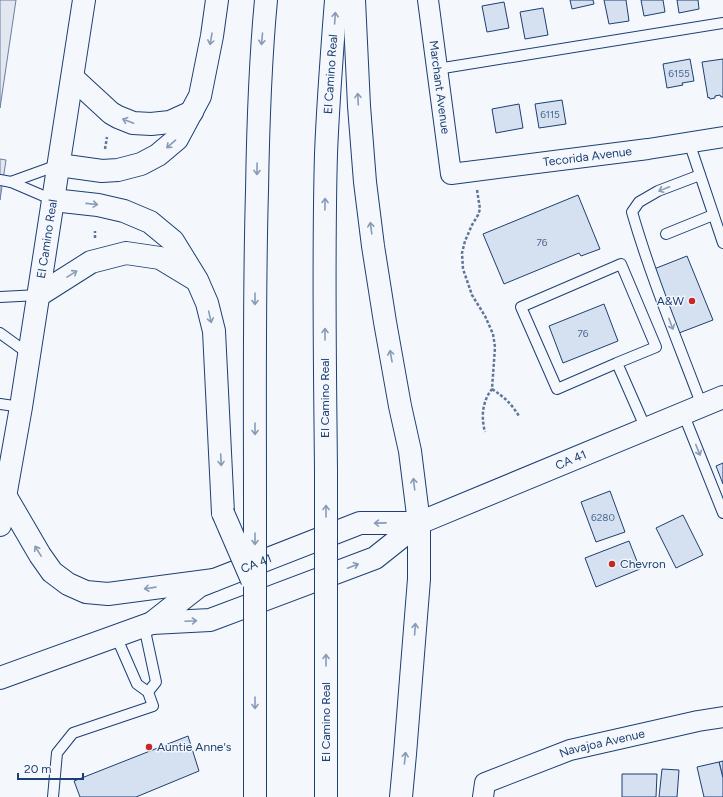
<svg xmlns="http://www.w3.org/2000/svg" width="723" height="797" viewBox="0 0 723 797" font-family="Figtree,sans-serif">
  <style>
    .parking { fill: #e3e8f0; stroke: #687fa3 }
    .building { fill: #d5e0f0; stroke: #1d3f73 }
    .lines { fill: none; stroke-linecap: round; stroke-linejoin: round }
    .service-casing { stroke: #1d3f73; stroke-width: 12 }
    .minor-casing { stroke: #1d3f73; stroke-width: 22 }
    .secondary-casing { stroke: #1d3f73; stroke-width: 24 }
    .primary-casing { stroke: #1d3f73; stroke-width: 24 }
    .motorway-casing { stroke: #1d3f73; stroke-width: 24 }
    .path { stroke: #5e769c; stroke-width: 2.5; stroke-dasharray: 3 2; stroke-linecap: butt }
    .service { stroke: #f4f7fb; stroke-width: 10 }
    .minor { stroke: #f4f7fb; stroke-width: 20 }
    .secondary { stroke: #f4f7fb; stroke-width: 22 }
    .primary { stroke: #f4f7fb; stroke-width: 22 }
    .motorway { stroke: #f4f7fb; stroke-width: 22 }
    .motorway-bridge-casing { stroke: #1d3f73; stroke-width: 24; stroke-linecap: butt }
    .motorway-bridge { stroke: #f4f7fb; stroke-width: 22 }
    .oneway { stroke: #889bb7 }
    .poi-dot { fill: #c62828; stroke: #f4f7fb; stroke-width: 1.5 }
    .labels { text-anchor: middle; stroke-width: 3; stroke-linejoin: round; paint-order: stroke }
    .number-label { font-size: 10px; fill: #4b6792 }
    .street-label { font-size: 12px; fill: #1d3f73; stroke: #f4f7fb }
    .poi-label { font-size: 12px; fill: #1d3f73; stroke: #f4f7fb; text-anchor: start }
  </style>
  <rect width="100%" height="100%" fill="#f4f7fb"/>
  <g class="parking">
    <path d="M 0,0 L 16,0 L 0,108 Z"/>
    <path d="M 0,159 L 6,160 L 0,200 Z"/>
  </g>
  <g class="building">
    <path d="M 570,0 L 593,0 L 594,4 L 572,9 Z"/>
    <path d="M 604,0 L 626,0 L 629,21 L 609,24 Z"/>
    <path d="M 641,0 L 663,0 L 665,12 L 644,16 Z"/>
    <path d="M 677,0 L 698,0 L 699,9 L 679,13 Z"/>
    <path d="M 504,2 L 509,28 L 487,32 L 482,6 Z"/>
    <path d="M 543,8 L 548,35 L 525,39 L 520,12 Z"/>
    <path d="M 690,59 L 694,81 L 682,83 L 683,85 L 667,88 L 663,64 Z"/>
    <path d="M 723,59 L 723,97 L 721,97 L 720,95 L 715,96 L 715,98 L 710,99 L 709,97 L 708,98 L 702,62 Z"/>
    <path d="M 562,100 L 566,124 L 539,128 L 535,104 Z"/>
    <path d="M 519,104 L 523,128 L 496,133 L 492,109 Z"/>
    <path d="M 578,195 L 600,249 L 581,256 L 579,253 L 504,284 L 483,234 Z"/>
    <path d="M 687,256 L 713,320 L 679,333 L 654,269 Z"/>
    <path d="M 604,304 L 618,341 L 563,363 L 549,326 Z"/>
    <path d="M 723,463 L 723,484 L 716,466 Z"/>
    <path d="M 610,491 L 625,532 L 596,542 L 581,502 Z"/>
    <path d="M 683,515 L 703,555 L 676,568 L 656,528 Z"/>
    <path d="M 629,541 L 640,569 L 596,587 L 585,558 Z"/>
    <path d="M 188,736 L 199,771 L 136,797 L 80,797 L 74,781 Z"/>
    <path d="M 723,761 L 723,778 L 719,762 Z"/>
    <path d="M 719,762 L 723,778 L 723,797 L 704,797 L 697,767 Z"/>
    <path d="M 662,769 L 679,770 L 677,797 L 659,797 Z"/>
    <path d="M 622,774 L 657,774 L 656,797 L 622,797 Z"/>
  </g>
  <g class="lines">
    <g class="service-casing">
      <g id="service">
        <path d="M 437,69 L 723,23"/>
        <path d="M 689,142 L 723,243"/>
        <path d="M 700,175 L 658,191 L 639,202 L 632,212 C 651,278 678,342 702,406"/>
        <path d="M 0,180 L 11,182 L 53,200"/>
        <path d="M 11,182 L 58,165"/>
        <path d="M 666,234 L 713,215"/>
        <path d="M 0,297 L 39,295"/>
        <path d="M 0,333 L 29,354"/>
        <path d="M 617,363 L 557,389 L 521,307 L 621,264 L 656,347 L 617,363 L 646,429"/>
        <path d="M 0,404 L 21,407"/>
        <path d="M 683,413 L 723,513"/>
        <path d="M 144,626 L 156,682 L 148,692"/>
        <path d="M 53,797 L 57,753 L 73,733 L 153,706 L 148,692 L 137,684 L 116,636"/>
      </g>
    </g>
    <g class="minor-casing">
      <g id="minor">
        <path id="s1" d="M 428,0 L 451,174 L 648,149 L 723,137"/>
        <path id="s2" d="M 483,797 L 485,783 L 570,750 L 698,721 L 723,717"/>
      </g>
    </g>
    <g class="secondary-casing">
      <g id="secondary">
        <path d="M 5,495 L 40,555 L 52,572 L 68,584 L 86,592 L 108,594 L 214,580"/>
        <path id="s3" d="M 0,525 L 21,407 L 84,0"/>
      </g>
    </g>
    <g class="primary-casing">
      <g id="primary">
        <path id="s4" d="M 152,623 L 210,620 L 375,558 L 419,523 L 723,397"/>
        <path id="s5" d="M 0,678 L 152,623 L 199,586 L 360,523 L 419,523"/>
      </g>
    </g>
    <g class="motorway-casing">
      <g id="motorway">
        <path d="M 354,0 L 359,106 L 365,182 L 373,246 L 385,322 L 400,406 L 410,451 L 419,523 L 419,579 L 405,754 L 401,797"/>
        <path d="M 73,78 L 111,113 L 118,117 L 133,123 L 151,124 L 170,122 L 192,112"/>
        <path d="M 59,165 L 102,171 L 118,170 L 141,164 L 158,155 L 177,139 L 200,96 L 212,36 L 217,0"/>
        <path d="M 53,200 L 98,205 L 124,211 L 150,222 L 173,241 L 197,280 L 207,303 L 214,331 L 223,513"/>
        <path d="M 39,295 L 91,262 L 126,253 L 160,258 L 193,278"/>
        <path id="s6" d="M 326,471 C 325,365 323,259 326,154 C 328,102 332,51 336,0"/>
        <path d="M 255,500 C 255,397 254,294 257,191 C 258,127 260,63 266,0"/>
        <path d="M 255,664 L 255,797"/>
        <path d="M 326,797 L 326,634"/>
      </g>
    </g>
    <g class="path">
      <path d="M 105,149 L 107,137"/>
      <path d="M 477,190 L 480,209 L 478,215 L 472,225 L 465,241 L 462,253 L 463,269 L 472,295 L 485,316 L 493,334 L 495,347 L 492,389 C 482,402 481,417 485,432"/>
      <path d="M 95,238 L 95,231"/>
      <path d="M 492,389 C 505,398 510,402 519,416"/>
    </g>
    <use href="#service" class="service"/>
    <use href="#minor" class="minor"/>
    <use href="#secondary" class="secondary"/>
    <use href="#primary" class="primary"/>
    <use href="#motorway" class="motorway"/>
    <g class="motorway-bridge-casing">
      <g id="motorway-bridge">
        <path d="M 326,471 L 326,634"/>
        <path d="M 223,513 L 252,580"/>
        <path d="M 255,664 L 255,500"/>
      </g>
    </g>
    <use href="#motorway-bridge" class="motorway-bridge"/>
  </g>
  <defs><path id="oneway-shaft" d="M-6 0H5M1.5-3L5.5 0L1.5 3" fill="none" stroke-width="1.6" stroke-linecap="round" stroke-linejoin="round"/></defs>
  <g class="oneway">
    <use href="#oneway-shaft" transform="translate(335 18) rotate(-86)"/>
    <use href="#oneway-shaft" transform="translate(211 39) rotate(100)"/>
    <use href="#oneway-shaft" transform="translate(262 39) rotate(95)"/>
    <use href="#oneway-shaft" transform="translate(358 99) rotate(-93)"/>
    <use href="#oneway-shaft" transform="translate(128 121) rotate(-159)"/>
    <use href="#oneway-shaft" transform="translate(171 144) rotate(139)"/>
    <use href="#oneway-shaft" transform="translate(257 169) rotate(91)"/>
    <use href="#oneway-shaft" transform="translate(664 189) rotate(158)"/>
    <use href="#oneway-shaft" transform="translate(92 204) rotate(6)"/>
    <use href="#oneway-shaft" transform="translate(325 204) rotate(-89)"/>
    <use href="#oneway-shaft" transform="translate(371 228) rotate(-98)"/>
    <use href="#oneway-shaft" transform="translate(72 274) rotate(-32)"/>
    <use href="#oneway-shaft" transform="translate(255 299) rotate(90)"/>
    <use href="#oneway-shaft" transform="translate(210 317) rotate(77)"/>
    <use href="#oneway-shaft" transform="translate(671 324) rotate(69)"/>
    <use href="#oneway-shaft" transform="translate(325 334) rotate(-90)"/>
    <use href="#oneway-shaft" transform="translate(391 356) rotate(-100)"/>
    <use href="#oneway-shaft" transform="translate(255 429) rotate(90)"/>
    <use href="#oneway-shaft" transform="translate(698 450) rotate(68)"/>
    <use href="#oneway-shaft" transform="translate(221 460) rotate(87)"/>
    <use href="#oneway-shaft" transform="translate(414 484) rotate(-97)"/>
    <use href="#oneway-shaft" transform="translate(326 511) rotate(-90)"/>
    <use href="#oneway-shaft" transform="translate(380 523) rotate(179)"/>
    <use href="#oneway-shaft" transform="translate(255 539) rotate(90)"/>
    <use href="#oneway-shaft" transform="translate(38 551) rotate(-122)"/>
    <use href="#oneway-shaft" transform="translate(353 566) rotate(-21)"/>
    <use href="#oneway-shaft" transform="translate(150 588) rotate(172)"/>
    <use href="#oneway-shaft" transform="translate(191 621) rotate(-3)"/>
    <use href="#oneway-shaft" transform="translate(415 629) rotate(-86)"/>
    <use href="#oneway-shaft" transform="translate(326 660) rotate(-90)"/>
    <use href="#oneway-shaft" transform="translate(255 703) rotate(90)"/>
    <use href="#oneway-shaft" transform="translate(405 758) rotate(-84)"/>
  </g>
  <g class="poi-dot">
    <circle cx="692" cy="301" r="4"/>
    <circle cx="612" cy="564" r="4"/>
    <circle cx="149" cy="747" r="4"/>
  </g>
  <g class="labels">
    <g class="number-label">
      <text x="679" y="77">6155</text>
      <text x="550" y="118">6115</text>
      <text x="542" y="246">76</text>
      <text x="583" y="337">76</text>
      <text x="603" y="521">6280</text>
    </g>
    <g class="street-label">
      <text dy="4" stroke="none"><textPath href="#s6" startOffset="397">El Camino Real</textPath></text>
      <text dy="4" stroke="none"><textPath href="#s1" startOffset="88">Marchant Avenue</textPath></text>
      <text dy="4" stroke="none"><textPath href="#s1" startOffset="313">Tecorida Avenue</textPath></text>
      <text dy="4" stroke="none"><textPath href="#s3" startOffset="290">El Camino Real</textPath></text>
      <text transform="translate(325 398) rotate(-90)" y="4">El Camino Real</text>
      <text dy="4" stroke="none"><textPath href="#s4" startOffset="455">CA 41</textPath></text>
      <text dy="4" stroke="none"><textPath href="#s5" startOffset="283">CA 41</textPath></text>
      <text transform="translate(326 722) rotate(-90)" y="4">El Camino Real</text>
      <text dy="4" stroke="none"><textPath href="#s2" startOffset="138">Navajoa Avenue</textPath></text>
    </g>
    <g class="poi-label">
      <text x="684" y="305" text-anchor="end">A&amp;W</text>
      <text x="620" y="568">Chevron</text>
      <text x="157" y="751">Auntie Anne's</text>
    </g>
  </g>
  <path d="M18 773v6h65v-6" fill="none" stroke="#1d3f73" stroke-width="2"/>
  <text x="24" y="773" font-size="12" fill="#1d3f73" stroke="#f4f7fb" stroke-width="3" paint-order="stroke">20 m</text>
</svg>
